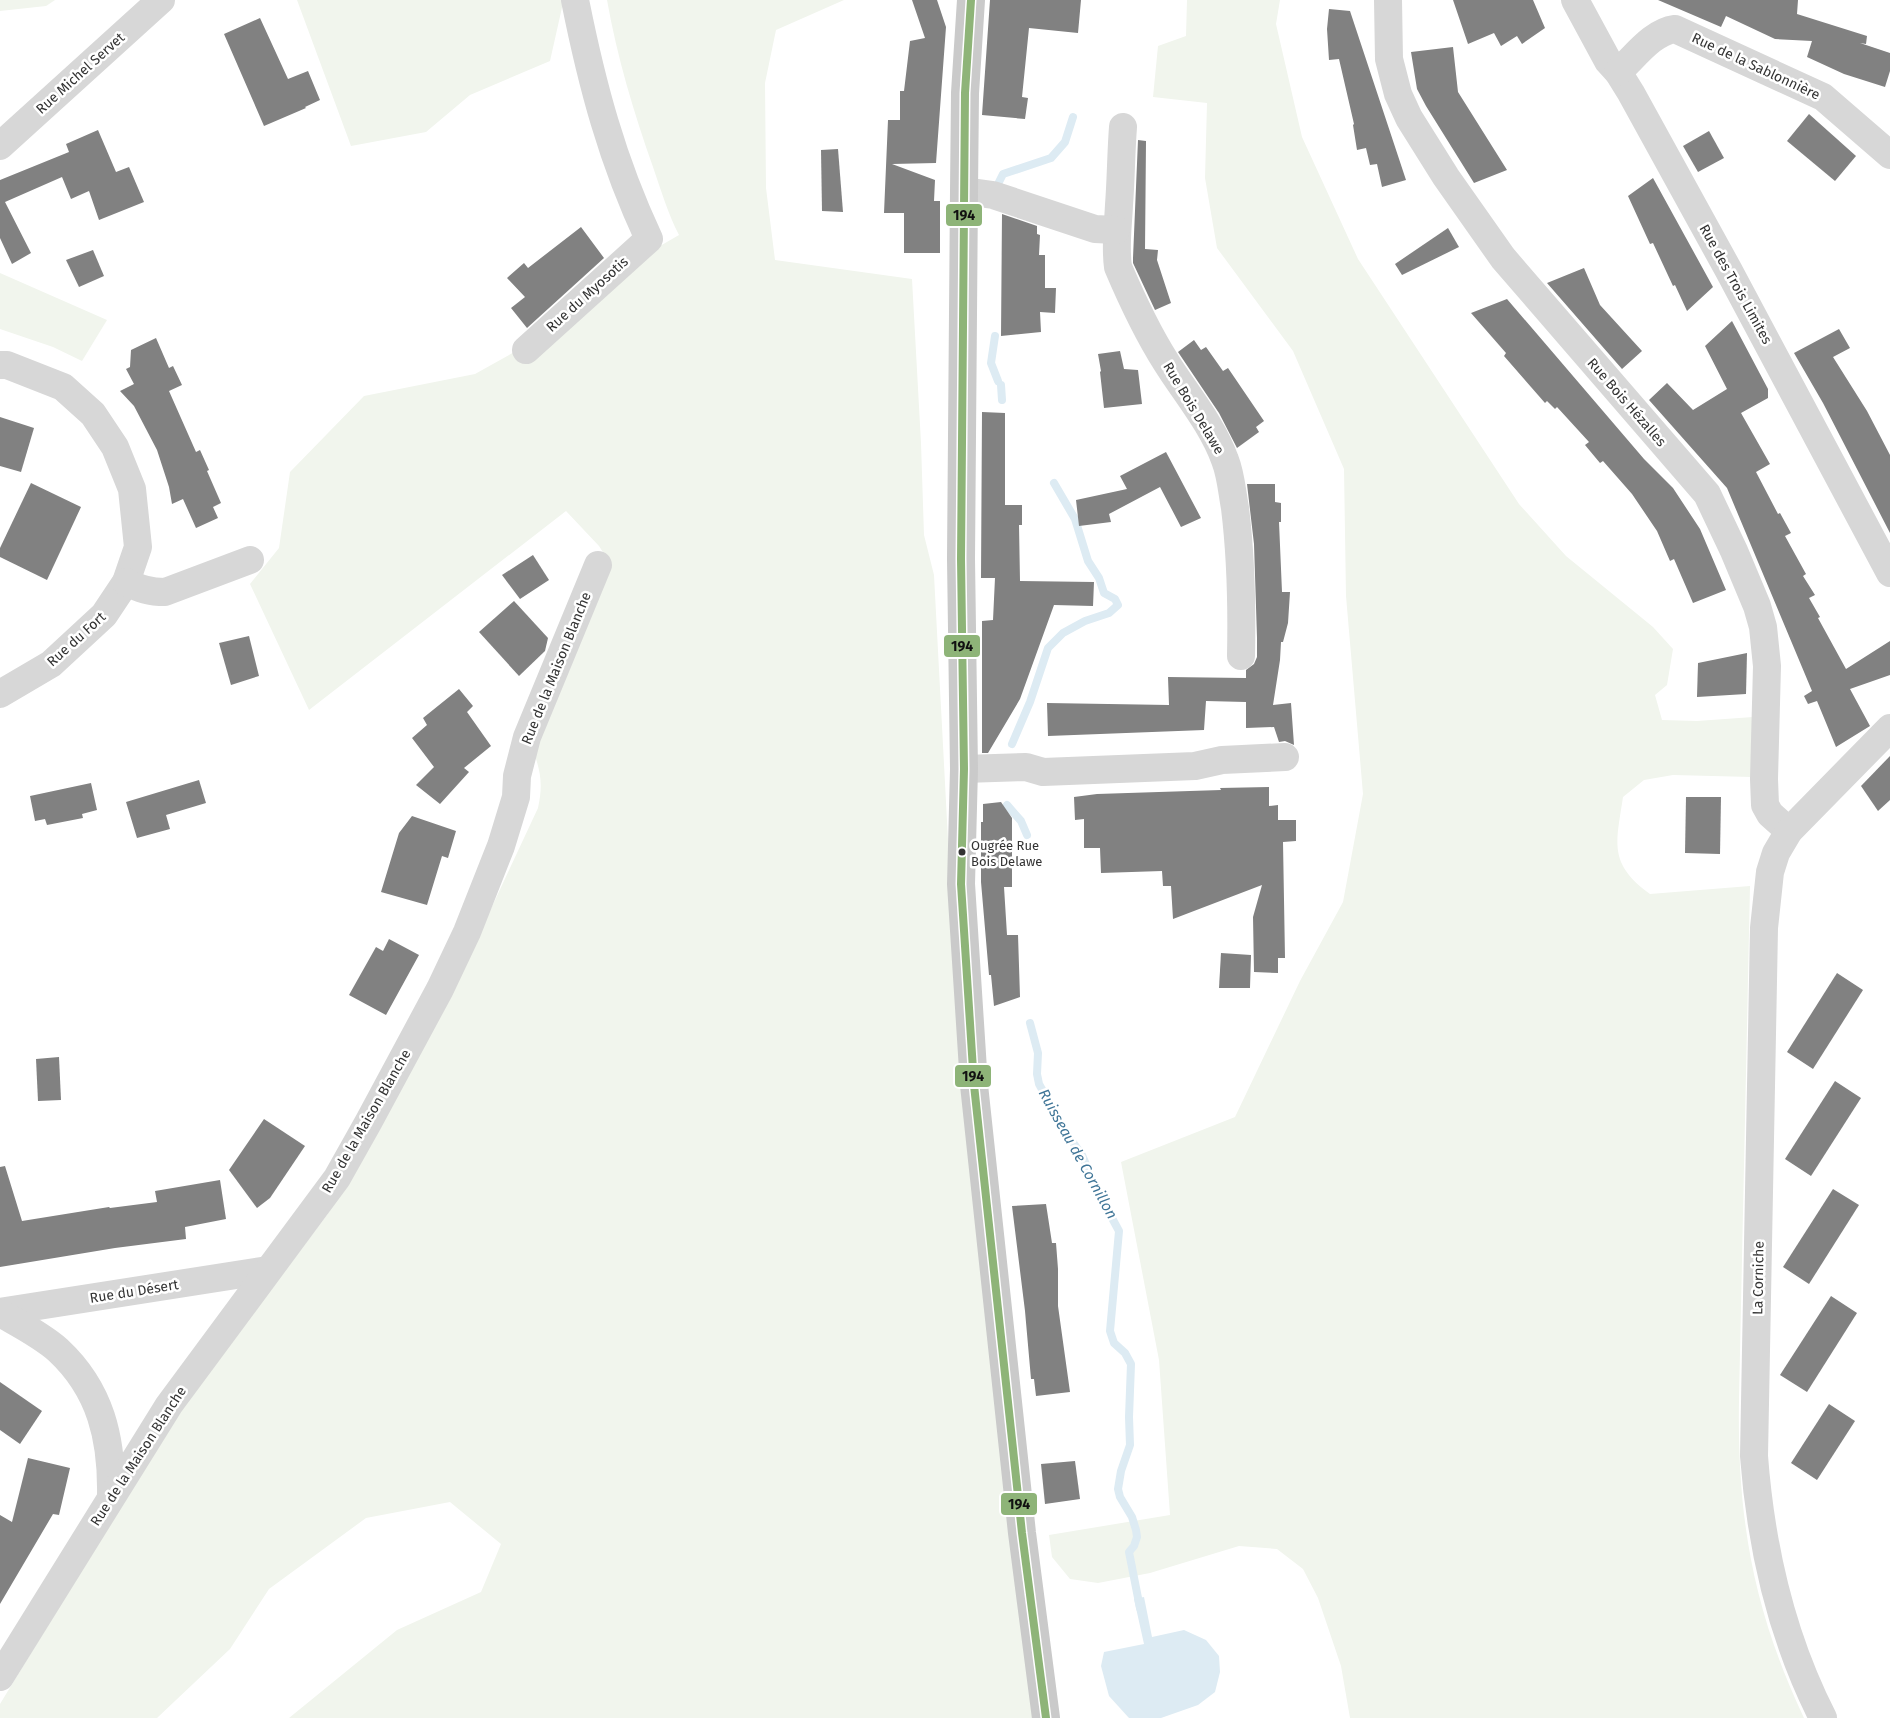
<svg xmlns="http://www.w3.org/2000/svg" width="1890" height="1718" viewBox="0 0 1890 1718" font-family="'Fira Sans',sans-serif">
  <style>
    .green { fill: #f1f5ed }
    .water { fill: #ddebf3 }
    .lines { fill: none; stroke-linecap: round; stroke-linejoin: round }
    .stream { stroke: #ddebf3; stroke-width: 8 }
    .building { fill: #818181 }
    .minor { stroke: #d7d7d7; stroke-width: 28 }
    .major { stroke: #cacaca; stroke-width: 28 }
    .bus-1-casing { stroke: #fff; stroke-width: 11 }
    .bus-1 { stroke: #8eb478; stroke-width: 8 }
    .bus-dot { fill: #333; stroke: #fff; stroke-width: 2 }
    .labels { text-anchor: middle; stroke-width: 5; stroke-linejoin: round; paint-order: stroke }
    .bus-label { font-size: 13px; fill: #333; stroke: #fff; text-anchor: start }
    .street-label { font-size: 14px; fill: #333; stroke: #fff }
    .water-label { font-size: 15px; font-style: italic; fill: #3f7597; stroke: #fff }
    .line-badge { stroke: #fff; stroke-width: 2 }
    .pale-badge-label { font-size: 14px; text-anchor: middle; font-weight: bold; fill: #111 }
  </style>
  <rect width="100%" height="100%" fill="#fff"/>
  <g class="green">
    <path d="M 0,0 L 55,0 L 46,6 L 0,11 Z"/>
    <path d="M 297,0 L 562,0 L 563,3 L 550,61 L 470,95 L 426,132 L 351,146 Z"/>
    <path d="M 607,0 L 844,0 L 776,30 L 765,83 L 766,188 L 775,260 L 912,279 L 921,443 L 924,535 L 934,575 L 961,1086 L 1033,1718 L 289,1718 L 397,1630 L 481,1592 L 501,1544 L 450,1502 L 366,1518 L 269,1589 L 230,1649 L 157,1718 L 0,1718 L 0,1704 L 175,1417 L 327,1215 L 366,1153 L 475,943 L 538,808 C 543,785 541,772 533,750 L 608,560 L 599,546 L 566,511 L 309,710 L 250,584 L 279,548 L 290,472 L 364,396 L 475,374 L 518,350 L 641,257 L 679,235 C 668,214 661,190 653,167 C 634,113 617,57 607,0 Z"/>
    <path d="M 1187,0 L 1280,0 L 1276,24 L 1302,137 L 1358,259 L 1519,504 L 1566,556 L 1653,627 L 1673,649 L 1667,685 L 1655,695 L 1662,720 L 1697,721 L 1753,717 L 1752,777 L 1673,775 L 1644,780 L 1623,797 C 1616,844 1608,863 1650,894 L 1750,886 L 1739,1399 C 1737,1518 1753,1610 1804,1718 L 1350,1718 L 1341,1666 L 1318,1598 L 1303,1569 L 1277,1549 L 1239,1546 L 1150,1573 L 1098,1583 L 1070,1579 L 1052,1557 L 1049,1535 L 1170,1515 L 1159,1360 L 1121,1162 L 1235,1117 L 1300,981 L 1343,902 L 1363,794 L 1346,596 L 1344,469 L 1293,351 L 1217,248 L 1205,178 L 1207,103 L 1153,97 L 1158,46 L 1186,36 Z"/>
    <path d="M 0,273 L 107,320 L 82,361 L 53,347 L 0,329 Z"/>
  </g>
  <path class="water" d="M 1144,1597 L 1152,1637 L 1184,1630 L 1206,1640 L 1219,1656 L 1220,1672 L 1215,1692 L 1198,1705 L 1161,1718 L 1129,1718 L 1109,1696 L 1101,1666 L 1104,1652 L 1144,1644 L 1134,1599 Z"/>
  <g class="lines">
    <g class="stream">
      <path d="M 998,184 L 1003,174 L 1051,158 L 1065,142 L 1073,117"/>
      <path d="M 995,336 L 991,363 L 998,381"/>
      <path d="M 1001,385 L 1002,400"/>
      <path d="M 1012,744 L 1030,702 L 1048,648 L 1063,633 L 1085,621 L 1109,613 L 1118,605 L 1115,599 L 1104,593 L 1099,578 L 1088,561 L 1075,519 L 1054,483"/>
      <path d="M 1007,805 L 1021,821 L 1027,835"/>
      <path d="M 1030,1023 L 1038,1053 L 1037,1074 L 1039,1084 L 1067,1134 L 1082,1155 L 1099,1194 L 1119,1231 L 1110,1331 L 1114,1343 L 1125,1353 L 1131,1364 L 1129,1417 L 1130,1445 L 1121,1471 L 1118,1489 L 1120,1497 L 1132,1517 L 1136,1530 L 1137,1537 L 1134,1546 L 1129,1552 L 1140,1608"/>
    </g>
  </g>
  <g class="building">
    <path d="M 912,0 L 937,0 L 946,27 L 936,163 L 892,164 L 935,180 L 934,201 L 940,201 L 940,253 L 904,253 L 904,213 L 884,213 L 888,120 L 900,120 L 900,91 L 904,91 L 910,41 L 925,38 Z"/>
    <path d="M 990,0 L 1081,0 L 1078,33 L 1029,28 L 1022,97 L 1028,98 L 1025,119 L 982,115 Z"/>
    <path d="M 1453,0 L 1533,0 L 1545,28 L 1522,44 L 1517,36 L 1501,46 L 1494,33 L 1468,44 Z"/>
    <path d="M 1658,0 L 1798,0 L 1797,14 L 1867,36 L 1866,44 L 1860,43 L 1890,53 L 1890,71 L 1885,87 L 1844,74 L 1807,57 L 1812,41 L 1775,39 L 1726,16 L 1721,27 Z"/>
    <path d="M 1329,9 L 1350,11 L 1406,180 L 1382,187 L 1377,164 L 1370,165 L 1366,148 L 1357,150 L 1353,125 L 1354,124 L 1339,59 L 1329,60 L 1327,29 Z"/>
    <path d="M 260,18 L 288,79 L 308,71 L 320,100 L 305,107 L 306,108 L 264,126 L 224,34 Z"/>
    <path d="M 1453,47 L 1458,92 L 1507,170 L 1474,183 L 1426,106 L 1417,89 L 1411,52 Z"/>
    <path d="M 1809,114 L 1856,156 L 1835,181 L 1787,141 Z"/>
    <path d="M 98,130 L 116,172 L 129,167 L 144,202 L 99,220 L 89,191 L 71,199 L 62,177 L 5,202 L 31,253 L 12,264 L 0,238 L 0,180 L 69,152 L 66,144 Z"/>
    <path d="M 1709,131 L 1724,158 L 1698,172 L 1683,146 Z"/>
    <path d="M 1138,140 L 1146,141 L 1145,249 L 1158,250 L 1157,260 L 1171,303 L 1155,310 L 1133,263 L 1133,258 Z"/>
    <path d="M 838,149 L 843,212 L 822,211 L 821,150 Z"/>
    <path d="M 1653,178 L 1713,287 L 1687,311 L 1675,285 L 1673,286 L 1653,243 L 1650,244 L 1628,196 Z"/>
    <path d="M 1002,214 L 1037,226 L 1037,234 L 1040,235 L 1039,255 L 1045,255 L 1045,288 L 1056,288 L 1055,313 L 1040,312 L 1041,332 L 1001,336 Z"/>
    <path d="M 581,227 L 604,258 L 527,328 L 511,308 L 525,297 L 507,278 L 524,263 L 528,268 Z"/>
    <path d="M 1448,228 L 1459,247 L 1402,275 L 1395,264 Z"/>
    <path d="M 93,250 L 104,276 L 79,287 L 66,260 Z"/>
    <path d="M 1584,268 L 1600,305 L 1642,351 L 1622,369 L 1547,283 Z"/>
    <path d="M 1507,299 L 1644,459 L 1673,488 L 1700,529 L 1726,590 L 1693,603 L 1674,559 L 1670,561 L 1657,531 L 1632,494 L 1603,461 L 1600,463 L 1585,445 L 1589,442 L 1557,407 L 1555,409 L 1547,401 L 1545,403 L 1504,356 L 1506,353 L 1471,313 Z"/>
    <path d="M 1732,321 L 1768,389 L 1768,398 L 1741,413 L 1770,464 L 1756,472 L 1778,514 L 1780,513 L 1791,533 L 1785,536 L 1806,574 L 1803,576 L 1815,595 L 1809,598 L 1820,617 L 1818,618 L 1846,669 L 1890,641 L 1890,675 L 1850,689 L 1870,726 L 1836,747 L 1817,701 L 1808,704 L 1804,696 L 1812,691 L 1727,488 L 1649,400 L 1667,383 L 1693,410 L 1727,389 L 1705,346 Z"/>
    <path d="M 1839,329 L 1850,348 L 1833,357 L 1867,411 L 1890,455 L 1890,533 L 1823,403 L 1794,353 Z"/>
    <path d="M 156,338 L 169,368 L 173,366 L 182,385 L 169,391 L 196,452 L 200,450 L 209,470 L 207,471 L 221,503 L 213,507 L 218,518 L 196,528 L 183,499 L 172,504 L 169,487 L 157,450 L 134,406 L 120,391 L 134,384 L 126,369 L 130,367 L 131,350 Z"/>
    <path d="M 1194,340 L 1201,350 L 1206,347 L 1223,371 L 1228,368 L 1264,421 L 1256,427 L 1259,432 L 1237,448 L 1219,413 L 1178,352 Z"/>
    <path d="M 1120,351 L 1124,369 L 1138,370 L 1142,404 L 1104,408 L 1100,372 L 1101,371 L 1098,354 Z"/>
    <path d="M 982,412 L 1005,413 L 1005,505 L 1022,505 L 1022,525 L 1019,525 L 1020,581 L 1094,582 L 1093,606 L 1054,605 L 1020,699 L 988,753 L 982,753 L 982,621 L 993,620 L 995,578 L 981,578 Z"/>
    <path d="M 0,417 L 34,428 L 21,472 L 0,466 Z"/>
    <path d="M 1166,452 L 1201,518 L 1181,527 L 1160,487 L 1109,514 L 1111,522 L 1079,526 L 1076,500 L 1127,489 L 1120,476 Z"/>
    <path d="M 31,483 L 81,507 L 47,580 L 0,557 L 0,548 Z"/>
    <path d="M 1247,484 L 1275,484 L 1275,502 L 1281,503 L 1281,522 L 1279,522 L 1282,592 L 1290,592 L 1288,623 L 1283,642 L 1281,642 L 1280,660 L 1273,705 L 1291,703 L 1294,745 L 1285,741 L 1279,742 L 1274,727 L 1246,728 L 1246,702 L 1206,701 L 1204,730 L 1048,736 L 1047,703 L 1169,705 L 1168,677 L 1246,678 L 1246,670 L 1254,664 L 1257,657 L 1257,638 L 1254,544 Z"/>
    <path d="M 533,555 L 549,580 L 520,599 L 502,575 Z"/>
    <path d="M 514,601 L 548,638 L 545,651 L 519,676 L 479,632 Z"/>
    <path d="M 249,636 L 259,676 L 231,685 L 219,643 Z"/>
    <path d="M 1747,653 L 1746,694 L 1697,697 L 1698,663 Z"/>
    <path d="M 459,689 L 473,706 L 467,712 L 491,746 L 464,768 L 469,772 L 440,804 L 416,785 L 434,767 L 412,738 L 427,725 L 423,718 Z"/>
    <path d="M 1890,756 L 1890,800 L 1878,811 L 1861,786 Z"/>
    <path d="M 199,780 L 206,803 L 166,815 L 170,829 L 137,838 L 126,802 Z"/>
    <path d="M 91,783 L 97,810 L 82,814 L 83,818 L 47,825 L 45,819 L 35,821 L 30,796 Z"/>
    <path d="M 1269,787 L 1269,806 L 1278,805 L 1278,820 L 1296,820 L 1296,841 L 1283,842 L 1285,958 L 1278,958 L 1278,973 L 1254,972 L 1253,917 L 1262,885 L 1173,919 L 1171,886 L 1163,886 L 1162,871 L 1101,873 L 1100,848 L 1084,848 L 1084,819 L 1075,820 L 1074,797 L 1097,794 L 1221,790 L 1220,788 Z"/>
    <path d="M 1686,797 L 1721,797 L 1720,854 L 1685,853 Z"/>
    <path d="M 1001,802 L 1012,818 L 1012,887 L 1004,887 L 1007,935 L 1018,935 L 1020,997 L 994,1006 L 991,975 L 989,975 L 981,882 L 981,822 L 983,822 L 983,804 Z"/>
    <path d="M 412,816 L 456,831 L 448,858 L 442,856 L 427,905 L 381,892 L 399,833 Z"/>
    <path d="M 389,939 L 419,955 L 386,1015 L 349,995 L 376,947 L 383,951 Z"/>
    <path d="M 1221,953 L 1251,955 L 1250,988 L 1219,988 Z"/>
    <path d="M 1837,973 L 1863,990 L 1813,1069 L 1787,1052 Z"/>
    <path d="M 59,1057 L 61,1100 L 38,1101 L 36,1059 Z"/>
    <path d="M 1835,1081 L 1861,1098 L 1811,1176 L 1785,1159 Z"/>
    <path d="M 264,1119 L 305,1146 L 270,1198 L 257,1208 L 229,1170 Z"/>
    <path d="M 5,1166 L 22,1221 L 109,1207 L 110,1208 L 157,1202 L 155,1191 L 220,1180 L 226,1219 L 185,1227 L 186,1239 L 115,1248 L 0,1267 L 0,1167 Z"/>
    <path d="M 1833,1189 L 1859,1205 L 1809,1284 L 1783,1267 Z"/>
    <path d="M 1046,1204 L 1052,1243 L 1056,1243 L 1058,1269 L 1058,1306 L 1070,1392 L 1036,1396 L 1034,1379 L 1031,1379 L 1025,1311 L 1012,1206 Z"/>
    <path d="M 1831,1296 L 1857,1313 L 1807,1392 L 1780,1375 Z"/>
    <path d="M 0,1382 L 42,1411 L 20,1444 L 0,1430 Z"/>
    <path d="M 1829,1404 L 1855,1421 L 1817,1480 L 1791,1463 Z"/>
    <path d="M 28,1458 L 70,1468 L 59,1515 L 53,1514 L 0,1604 L 0,1515 L 12,1522 Z"/>
    <path d="M 1075,1461 L 1080,1499 L 1045,1504 L 1041,1464 Z"/>
  </g>
  <g class="lines">
    <g class="minor">
      <path d="M 1388,0 L 1389,59 L 1398,94 L 1409,118 L 1446,177 L 1503,258 L 1707,494 L 1734,551 L 1757,606 L 1763,627 L 1767,666 L 1764,779 L 1765,805 L 1770,814 L 1789,831"/>
      <path d="M 1575,0 L 1608,61 L 1618,72 L 1631,93 L 1729,271 L 1890,573"/>
      <path d="M 1618,72 C 1635,57 1652,32 1675,29 L 1823,97 L 1890,155"/>
      <path d="M 1123,127 C 1121,153 1121,179 1119,205 C 1118,227 1115,246 1118,267 C 1132,300 1147,332 1166,362 C 1186,394 1212,424 1225,460 C 1231,475 1232,492 1235,508 C 1241,557 1242,607 1241,656"/>
      <path d="M 0,146 L 161,0"/>
      <path d="M 964,191 L 993,195 L 1095,229 L 1116,230"/>
      <path d="M 526,350 L 649,239 C 612,160 592,85 575,0"/>
      <path d="M 0,365 L 7,365 L 63,387 L 93,414 L 115,447 L 132,489 L 138,547 L 126,582 L 104,615 L 51,664 L 0,694"/>
      <path d="M 126,582 C 140,589 150,592 165,592 L 250,560"/>
      <path d="M 964,769 L 1026,767 L 1043,772 L 1195,766 L 1222,760 L 1285,757"/>
      <path d="M 0,1312 L 268,1270"/>
      <path d="M 0,1313 C 19,1324 41,1335 58,1350 C 101,1390 112,1439 111,1495"/>
      <path d="M 0,1677 L 169,1405 L 337,1178 L 369,1121 L 440,989 L 467,932 L 501,846 L 516,797 L 517,776 L 527,737 L 598,565"/>
      <path d="M 1823,1718 C 1781,1636 1761,1548 1754,1456 L 1764,928 L 1770,872 L 1776,853 L 1789,831 L 1890,728"/>
    </g>
    <path class="major" d="M 971,0 L 965,93 L 964,191 L 961,559 L 964,769 L 961,884 L 974,1085 L 1022,1533 L 1046,1718"/>
    <g class="bus-1-casing">
      <path id="bus-1" d="M 971,0 L 965,93 L 961,559 L 964,769 L 961,884 L 974,1085 L 1022,1533 L 1046,1718"/>
    </g>
    <use href="#bus-1" class="bus-1"/>
  </g>
  <circle class="bus-dot" cx="962" cy="852" r="4.5"/>
  <g class="labels">
    <g class="bus-label">
      <text x="971" y="850">Ougrée Rue<tspan x="971" dy="16">Bois Delawe</tspan></text>
    </g>
    <g class="street-label">
      <text transform="translate(1756 66) rotate(25)" y="5">Rue de la Sablonnière</text>
      <text transform="translate(80 73) rotate(-42)" y="5">Rue Michel Servet</text>
      <text transform="translate(1736 284) rotate(61)" y="5">Rue des Trois Limites</text>
      <text transform="translate(587 294) rotate(-42)" y="5">Rue du Myosotis</text>
      <text transform="translate(1627 402) rotate(49)" y="5">Rue Bois Hézalles</text>
      <text transform="translate(1194 408) rotate(59)" y="5">Rue Bois Delawe</text>
      <text transform="translate(76 639) rotate(-42)" y="5">Rue du Fort</text>
      <text transform="translate(556 668) rotate(-68)" y="5">Rue de la Maison Blanche</text>
      <text transform="translate(366 1121) rotate(-60)" y="5">Rue de la Maison Blanche</text>
      <text transform="translate(1758 1278) rotate(-89)" y="5">La Corniche</text>
      <text transform="translate(134 1291) rotate(-9)" y="5">Rue du Désert</text>
      <text transform="translate(138 1456) rotate(-57)" y="5">Rue de la Maison Blanche</text>
    </g>
    <g class="water-label">
      <text transform="translate(1078 1154) rotate(61)" y="5">Ruisseau de Cornillon</text>
    </g>
  </g>
  <g class="line-badge">
    <rect x="945" y="203" width="38" height="24" rx="5" fill="#8eb478"/>
    <rect x="943" y="634" width="38" height="24" rx="5" fill="#8eb478"/>
    <rect x="954" y="1064" width="38" height="24" rx="5" fill="#8eb478"/>
    <rect x="1000" y="1492" width="38" height="24" rx="5" fill="#8eb478"/>
  </g>
  <g class="pale-badge-label">
    <text x="964" y="220">194</text>
    <text x="962" y="651">194</text>
    <text x="973" y="1081">194</text>
    <text x="1019" y="1509">194</text>
  </g>
</svg>
